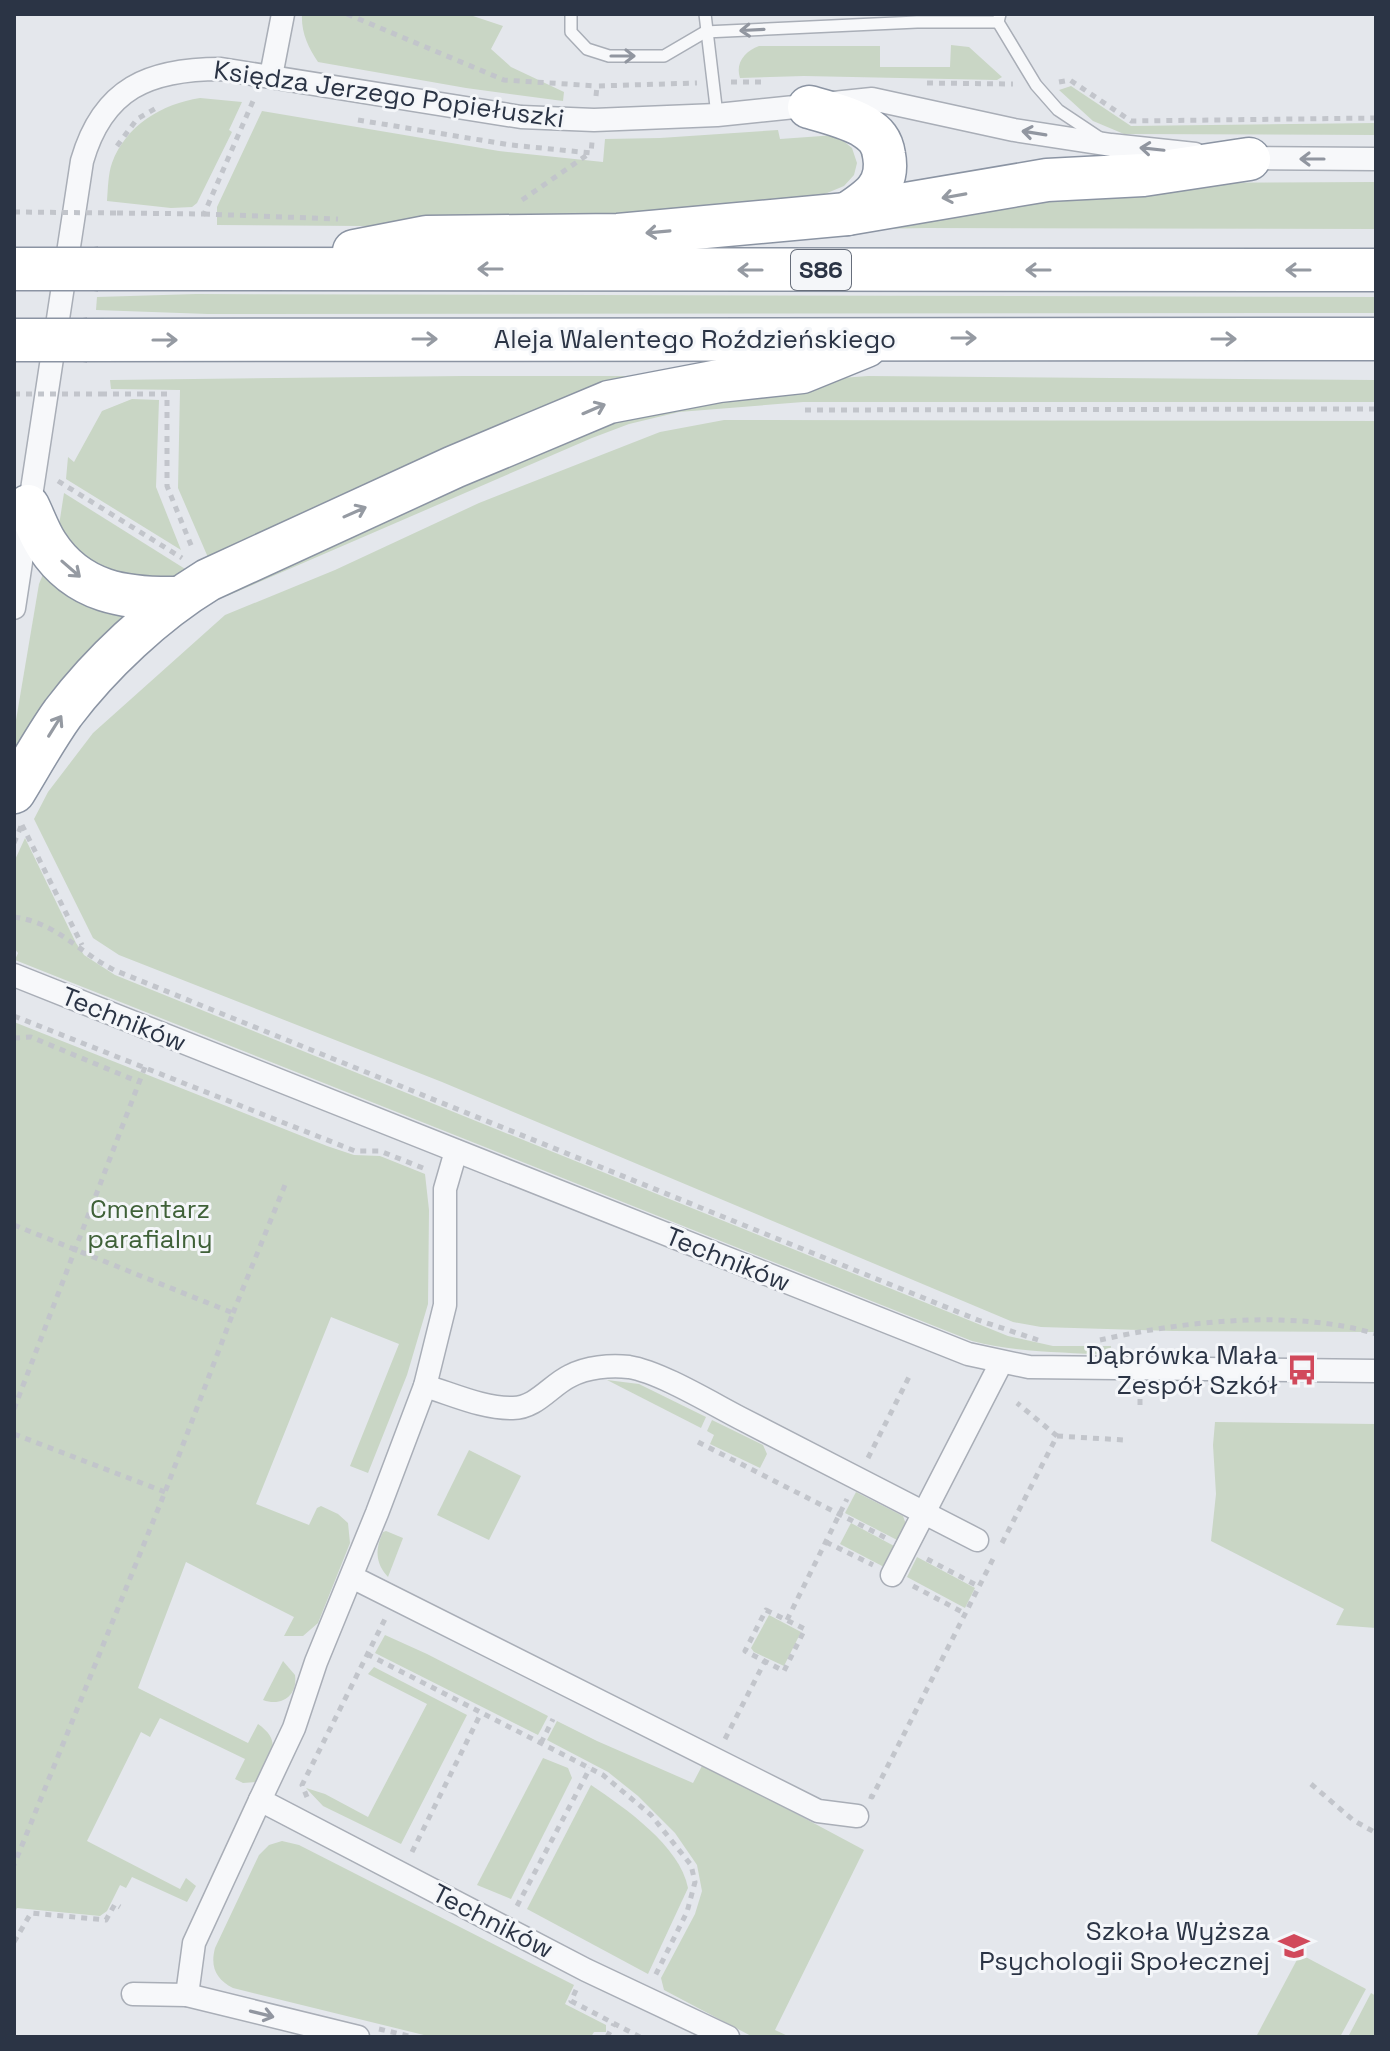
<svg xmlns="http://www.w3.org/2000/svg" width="1390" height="2051" viewBox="0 0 1390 2051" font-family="'Space Grotesk',sans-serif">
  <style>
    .green { fill: #c9d6c5 }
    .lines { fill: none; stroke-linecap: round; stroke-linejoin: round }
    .lane-casing { stroke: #a9aeb7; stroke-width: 14 }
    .street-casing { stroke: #a9aeb7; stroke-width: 25 }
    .highway-casing { stroke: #8b94a3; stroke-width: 45 }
    .path { stroke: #c2c5cb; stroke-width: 5; stroke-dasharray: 6 6; stroke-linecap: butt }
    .lane { stroke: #f7f8fa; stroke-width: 11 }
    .street { stroke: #f7f8fa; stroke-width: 22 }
    .highway { stroke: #fff; stroke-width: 42 }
    .highway-bridge-casing { stroke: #8b94a3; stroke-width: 45; stroke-linecap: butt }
    .path-bridge { stroke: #c2c5cb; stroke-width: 5; stroke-dasharray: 6 6; stroke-linecap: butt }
    .highway-bridge { stroke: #fff; stroke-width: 42 }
    .oneway { stroke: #9196a0 }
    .oneway2 { stroke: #959aa2 }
    .labels { text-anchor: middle; stroke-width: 6; stroke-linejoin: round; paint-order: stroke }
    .shield { fill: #f4f6f9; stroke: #676e7b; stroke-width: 2 }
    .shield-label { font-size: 24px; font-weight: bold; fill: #2b3445 }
    .street-label { font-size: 26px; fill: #2b3445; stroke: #f4f6f9 }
    .park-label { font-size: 26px; fill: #3f6138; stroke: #f4f6f9 }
    .poi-label { font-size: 26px; fill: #2b3445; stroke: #f4f6f9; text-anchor: end }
  </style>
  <rect width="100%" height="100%" fill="#e4e7ec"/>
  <g class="green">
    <path d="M 302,14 L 467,14 L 503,26 L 491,49 L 511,67 L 564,92 L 563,101 L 466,88 L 318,62 C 308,47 301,32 302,14 Z"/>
    <path d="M 951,45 L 969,47 L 1002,77 L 997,80 L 804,76 L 740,78 C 735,63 745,51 759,46 L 880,46 L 880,67 L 950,67 Z"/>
    <path d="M 1071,86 L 1131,126 L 1376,123 L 1376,135 L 1124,134 L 1093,121 L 1059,90 Z"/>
    <path d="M 200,98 L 242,102 L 229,130 L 232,132 L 197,203 L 192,207 L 171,208 L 107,201 C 108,189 108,174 112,163 C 126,125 162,104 200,98 Z"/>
    <path d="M 262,111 L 499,151 L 603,162 L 605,139 L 660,138 L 778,130 L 780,139 L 836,135 L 852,148 L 857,163 L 854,175 L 844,186 L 796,206 L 513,227 L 217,225 L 217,207 Z"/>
    <path d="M 1376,182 L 1376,229 L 926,228 L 821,230 L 1153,183 Z"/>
    <path d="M 196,294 L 1376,297 L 1376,313 L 208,314 L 96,310 L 97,297 Z"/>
    <path d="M 463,376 L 642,376 L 210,562 L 178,488 L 180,390 L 111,389 L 110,380 Z"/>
    <path d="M 868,376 L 1376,380 L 1376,402 L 803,402 L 679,412 L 629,424 L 592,438 L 227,596 L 224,587 L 629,415 L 828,379 Z"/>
    <path d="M 132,399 L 159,400 L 156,487 L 181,550 L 66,479 L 68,457 L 74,462 L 102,411 Z"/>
    <path d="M 724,420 L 1376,421 L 1376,1332 L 1173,1331 L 1041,1327 L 1013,1322 L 442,1082 L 119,955 L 93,938 L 34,819 L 48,792 L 93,733 L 225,615 L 335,570 L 479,503 L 660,432 Z"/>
    <path d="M 64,493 L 190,572 L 172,581 L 113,583 L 58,532 Z"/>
    <path d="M 46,567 L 134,610 L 14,753 L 14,732 L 39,584 Z"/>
    <path d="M 25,838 L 76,943 L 84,955 L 115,975 L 1008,1336 L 1053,1346 L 1111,1346 L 1110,1355 C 1063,1352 1019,1353 972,1341 L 15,960 L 18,953 L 14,948 L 14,862 Z"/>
    <path d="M 14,1022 L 327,1146 L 354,1155 L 380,1156 L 425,1174 L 429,1210 L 428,1304 L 407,1375 L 368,1473 L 350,1466 L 399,1344 L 331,1317 L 256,1504 L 309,1525 L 317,1508 L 321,1506 L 338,1514 L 348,1523 L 350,1543 L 318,1623 L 303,1636 L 284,1636 L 294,1617 L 186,1562 L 138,1688 L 248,1743 L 258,1724 C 285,1743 269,1758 257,1782 L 243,1783 L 235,1779 L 245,1759 L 160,1718 L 150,1737 L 141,1732 L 87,1841 L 180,1889 L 186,1878 L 196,1886 L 187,1902 L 132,1877 L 126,1888 L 120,1885 L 107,1911 L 100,1916 L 17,1908 L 14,1915 Z"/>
    <path d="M 607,1380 L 639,1384 L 706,1417 L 701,1428 Z"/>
    <path d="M 712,1420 L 763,1445 L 767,1454 L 760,1468 L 710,1444 L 714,1435 L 707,1431 Z"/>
    <path d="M 1215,1422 L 1376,1424 L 1376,1628 L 1336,1625 L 1344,1609 L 1211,1541 L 1216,1494 L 1213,1445 Z"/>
    <path d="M 469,1450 L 521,1476 L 489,1540 L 437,1515 Z"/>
    <path d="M 856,1492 L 903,1516 L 907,1527 L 899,1541 L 845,1513 Z"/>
    <path d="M 851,1523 L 896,1547 L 886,1568 L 840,1544 Z"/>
    <path d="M 386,1531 L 403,1538 L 388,1577 C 375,1563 375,1549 383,1532 Z"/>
    <path d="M 917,1557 L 975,1588 L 965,1608 L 907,1577 Z"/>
    <path d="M 769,1615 L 801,1632 L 784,1666 L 754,1652 L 751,1648 Z"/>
    <path d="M 385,1635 L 427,1654 L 548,1716 L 538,1735 L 375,1653 Z"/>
    <path d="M 283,1661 L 295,1675 C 298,1695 282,1707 263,1700 Z"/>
    <path d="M 374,1667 L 467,1715 L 401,1844 L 323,1806 L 306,1788 L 325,1794 L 368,1817 L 427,1704 L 368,1674 Z"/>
    <path d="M 557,1721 L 597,1741 L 693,1783 L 703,1764 L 864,1850 L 775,2030 L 790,2037 L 753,2037 L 664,1990 L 661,1978 L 695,1914 L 702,1891 L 697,1865 L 675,1833 L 638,1796 L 608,1772 L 547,1740 Z"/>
    <path d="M 543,1758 L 568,1768 L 572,1778 L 511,1899 L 477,1885 Z"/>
    <path d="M 591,1785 C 625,1808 680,1846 688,1888 L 648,1974 L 527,1909 Z"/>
    <path d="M 282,1841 L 299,1845 L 574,1985 L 565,2004 L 606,2025 L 606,2032 L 594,2032 L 591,2037 L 432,2037 L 233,1988 C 216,1979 210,1967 215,1948 L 259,1855 L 269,1845 Z"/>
    <path d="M 1300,1954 L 1366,1989 L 1340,2037 L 1256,2037 Z"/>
    <path d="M 1371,1993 L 1376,1996 L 1376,2037 L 1348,2037 Z"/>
  </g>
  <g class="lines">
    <g class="lane-casing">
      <g id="lane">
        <path d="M 571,14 L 571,32 L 587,49 L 609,56 L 664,56 L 705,32 L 917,22 L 998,22"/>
        <path d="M 705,14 L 717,115"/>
        <path d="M 1000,14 L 998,22 L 1036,85 L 1058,110 L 1100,138"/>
      </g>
    </g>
    <g class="street-casing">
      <g id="street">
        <path d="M 271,76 L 283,14"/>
        <path d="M 1241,158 L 1376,159"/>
        <path d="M 14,608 L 82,161 C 103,88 149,69 221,69 L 521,117 L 594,120 L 717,115 L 872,99 L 1014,130 L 1111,145 L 1195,154"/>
        <path d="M 14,975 L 968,1354 L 1029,1367 L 1376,1371"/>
        <path d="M 456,1151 L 445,1189 L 445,1305 L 425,1386 L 377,1513 L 316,1662 L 294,1728 L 260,1800 L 586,1970 L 728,2037"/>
        <path d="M 425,1386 C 452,1394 484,1409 513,1408 C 536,1408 551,1385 570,1376 C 587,1367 610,1365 629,1367 C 660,1372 711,1403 740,1418 C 819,1458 898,1500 977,1540"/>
        <path d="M 892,1575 L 1001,1363"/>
        <path d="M 352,1577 L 818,1811 L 857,1816"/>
        <path d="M 133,1994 L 187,1995 L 358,2037"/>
        <path d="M 187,1995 L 194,1943 L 260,1800"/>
      </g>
    </g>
    <g class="highway-casing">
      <g id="highway">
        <path d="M 809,107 C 827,112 847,117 863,126 C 876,134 882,141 884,155 C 890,186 870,199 847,214"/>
        <path d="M 354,251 L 426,237 L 618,235 L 847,214 L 1047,180 L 1143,175 L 1249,159"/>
        <path d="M 98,269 L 1376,270"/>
        <path d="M 87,340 L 1376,339"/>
        <path d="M 28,506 C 34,518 39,533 47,545 C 78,593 126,599 178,598"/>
        <path d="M 14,792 C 30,766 45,738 63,713 C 100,664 155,612 208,580 L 454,467 L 609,402 L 719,381 L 802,372 L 866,346"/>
      </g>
    </g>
    <g class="path">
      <path d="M 347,14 L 504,80 L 597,86"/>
      <path d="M 731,82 L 765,82"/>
      <path d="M 1059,82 L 1070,80 L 1131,121 L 1376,118"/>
      <path d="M 927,83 L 1013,84"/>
      <path d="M 596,96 L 597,86 L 697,83"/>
      <path d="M 358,120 L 511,145 L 591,153 L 592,142"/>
      <path d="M 117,146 L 137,119 L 158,107"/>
      <path d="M 522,200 L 590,153"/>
      <path d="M 117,213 L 204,214 L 253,101"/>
      <path d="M 204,214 L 338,219"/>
      <path d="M 101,394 L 167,394 L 167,486 L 193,550"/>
      <path d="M 805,410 L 1376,409"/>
      <path d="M 58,481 L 182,558"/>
      <path d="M 22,825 L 82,945"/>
      <path d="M 14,843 L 22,824"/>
      <path d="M 14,917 C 55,922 79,952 114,970 L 978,1320 L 1038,1340"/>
      <path d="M 14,1016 L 355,1151 L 380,1151 L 428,1170"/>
      <path d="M 14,1038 L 31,1037 L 139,1082"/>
      <path d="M 14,1225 L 233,1313 L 165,1492 L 14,1865"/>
      <path d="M 233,1313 L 285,1185"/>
      <path d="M 1100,1340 C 1183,1321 1294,1309 1376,1334"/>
      <path d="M 1140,1405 L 1140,1390"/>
      <path d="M 14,1409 L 145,1067"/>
      <path d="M 14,1434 L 165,1492"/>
      <path d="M 1057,1436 L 1124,1440"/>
      <path d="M 698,1442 L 886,1538"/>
      <path d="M 868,1458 L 911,1373"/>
      <path d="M 826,1542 L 873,1565"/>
      <path d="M 1002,1543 L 1057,1436 L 1017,1403"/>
      <path d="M 927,1559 L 980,1587"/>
      <path d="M 913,1586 L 966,1614"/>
      <path d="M 766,1610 L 805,1629 L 784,1671 L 745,1651 Z"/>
      <path d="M 787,1620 L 847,1499"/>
      <path d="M 367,1654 L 603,1775 L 651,1815 L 691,1865 L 695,1882 L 687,1912 L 655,1976"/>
      <path d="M 725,1739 L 765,1661"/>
      <path d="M 541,1743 L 553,1719"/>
      <path d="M 1311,1784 L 1353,1820 L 1376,1833"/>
      <path d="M 869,1796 L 872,1797 L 993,1559"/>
      <path d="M 307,1797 L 302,1785 L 385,1619"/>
      <path d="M 412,1852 L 481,1713"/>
      <path d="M 517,1906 L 590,1768"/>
      <path d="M 14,1942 L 31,1913 L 106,1920 L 115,1904 L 120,1907"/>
      <path d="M 576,1990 L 571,2001 L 640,2037"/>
      <path d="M 379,2029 L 413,2037"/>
      <path d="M 607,2037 L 614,2024"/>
    </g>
    <use href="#lane" class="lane"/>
    <use href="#street" class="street"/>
    <use href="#highway" class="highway"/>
    <g class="highway-bridge-casing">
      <g id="highway-bridge">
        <path d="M 14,269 L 98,269"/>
        <path d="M 14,340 L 87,340"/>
      </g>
    </g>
    <g class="path-bridge">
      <path d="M 14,212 L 117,213"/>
      <path d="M 14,394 L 101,394"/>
    </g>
    <use href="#highway-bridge" class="highway-bridge"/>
  </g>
  <defs><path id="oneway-shaft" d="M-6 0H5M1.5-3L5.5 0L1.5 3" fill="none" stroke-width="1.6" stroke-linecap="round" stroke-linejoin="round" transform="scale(2)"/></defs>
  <g class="oneway">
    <use href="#oneway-shaft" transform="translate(752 30) rotate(177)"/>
    <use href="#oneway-shaft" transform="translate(623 56)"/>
    <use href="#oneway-shaft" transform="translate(1034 133) rotate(-171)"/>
    <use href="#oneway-shaft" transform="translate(1152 149) rotate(-174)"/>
    <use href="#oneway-shaft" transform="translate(1312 159) rotate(180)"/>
    <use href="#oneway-shaft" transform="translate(262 2014) rotate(14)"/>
  </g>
  <g class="oneway2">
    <use href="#oneway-shaft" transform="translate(954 196) rotate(170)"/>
    <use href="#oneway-shaft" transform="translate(658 232) rotate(175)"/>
    <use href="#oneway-shaft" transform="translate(490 269) rotate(-180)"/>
    <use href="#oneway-shaft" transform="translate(750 270) rotate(-180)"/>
    <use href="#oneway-shaft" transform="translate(1038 270) rotate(-180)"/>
    <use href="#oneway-shaft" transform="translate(1298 270) rotate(-180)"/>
    <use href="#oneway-shaft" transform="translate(964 338)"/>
    <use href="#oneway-shaft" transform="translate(425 339)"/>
    <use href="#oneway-shaft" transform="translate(1224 339)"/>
    <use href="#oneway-shaft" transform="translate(165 340)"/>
    <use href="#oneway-shaft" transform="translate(594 409) rotate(-23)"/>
    <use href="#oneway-shaft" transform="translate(355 512) rotate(-24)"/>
    <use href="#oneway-shaft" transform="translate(71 569) rotate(41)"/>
    <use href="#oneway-shaft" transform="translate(55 726) rotate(-58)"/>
  </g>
  <defs>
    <g id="bus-bare" transform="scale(2.4)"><path d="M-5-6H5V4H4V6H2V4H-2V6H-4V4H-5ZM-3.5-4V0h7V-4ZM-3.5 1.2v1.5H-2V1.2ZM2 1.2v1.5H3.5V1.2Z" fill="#d1495b" stroke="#f4f6f9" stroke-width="2.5" paint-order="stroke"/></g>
    <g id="university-bare" transform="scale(2.4)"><path d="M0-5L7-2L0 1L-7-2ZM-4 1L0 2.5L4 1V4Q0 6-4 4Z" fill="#d1495b" stroke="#f4f6f9" stroke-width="2.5" paint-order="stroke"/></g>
  </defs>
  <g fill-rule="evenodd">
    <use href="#bus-bare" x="1302" y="1370"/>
    <use href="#university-bare" x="1294" y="1946"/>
  </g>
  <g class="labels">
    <rect class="shield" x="791" y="250" width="60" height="40" rx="6"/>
    <g class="shield-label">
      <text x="821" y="278">S86</text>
    </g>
    <g class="street-label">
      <text transform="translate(389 94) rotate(8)" y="9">Księdza Jerzego Popiełuszki</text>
      <text x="695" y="348">Aleja Walentego Roździeńskiego</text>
      <text transform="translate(124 1019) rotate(22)" y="9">Techników</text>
      <text transform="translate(728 1259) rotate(22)" y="9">Techników</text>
      <text transform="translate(493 1921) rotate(27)" y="9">Techników</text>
    </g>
    <g class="park-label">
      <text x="150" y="1218">Cmentarz<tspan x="150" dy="30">parafialny</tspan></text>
    </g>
    <g class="poi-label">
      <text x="1278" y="1364">Dąbrówka Mała<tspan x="1278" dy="30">Zespół Szkół</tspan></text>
      <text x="1270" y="1940">Szkoła Wyższa<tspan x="1270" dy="30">Psychologii Społecznej</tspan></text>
    </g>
  </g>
  <rect width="1390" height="2051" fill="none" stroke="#2b3445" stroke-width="32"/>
</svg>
